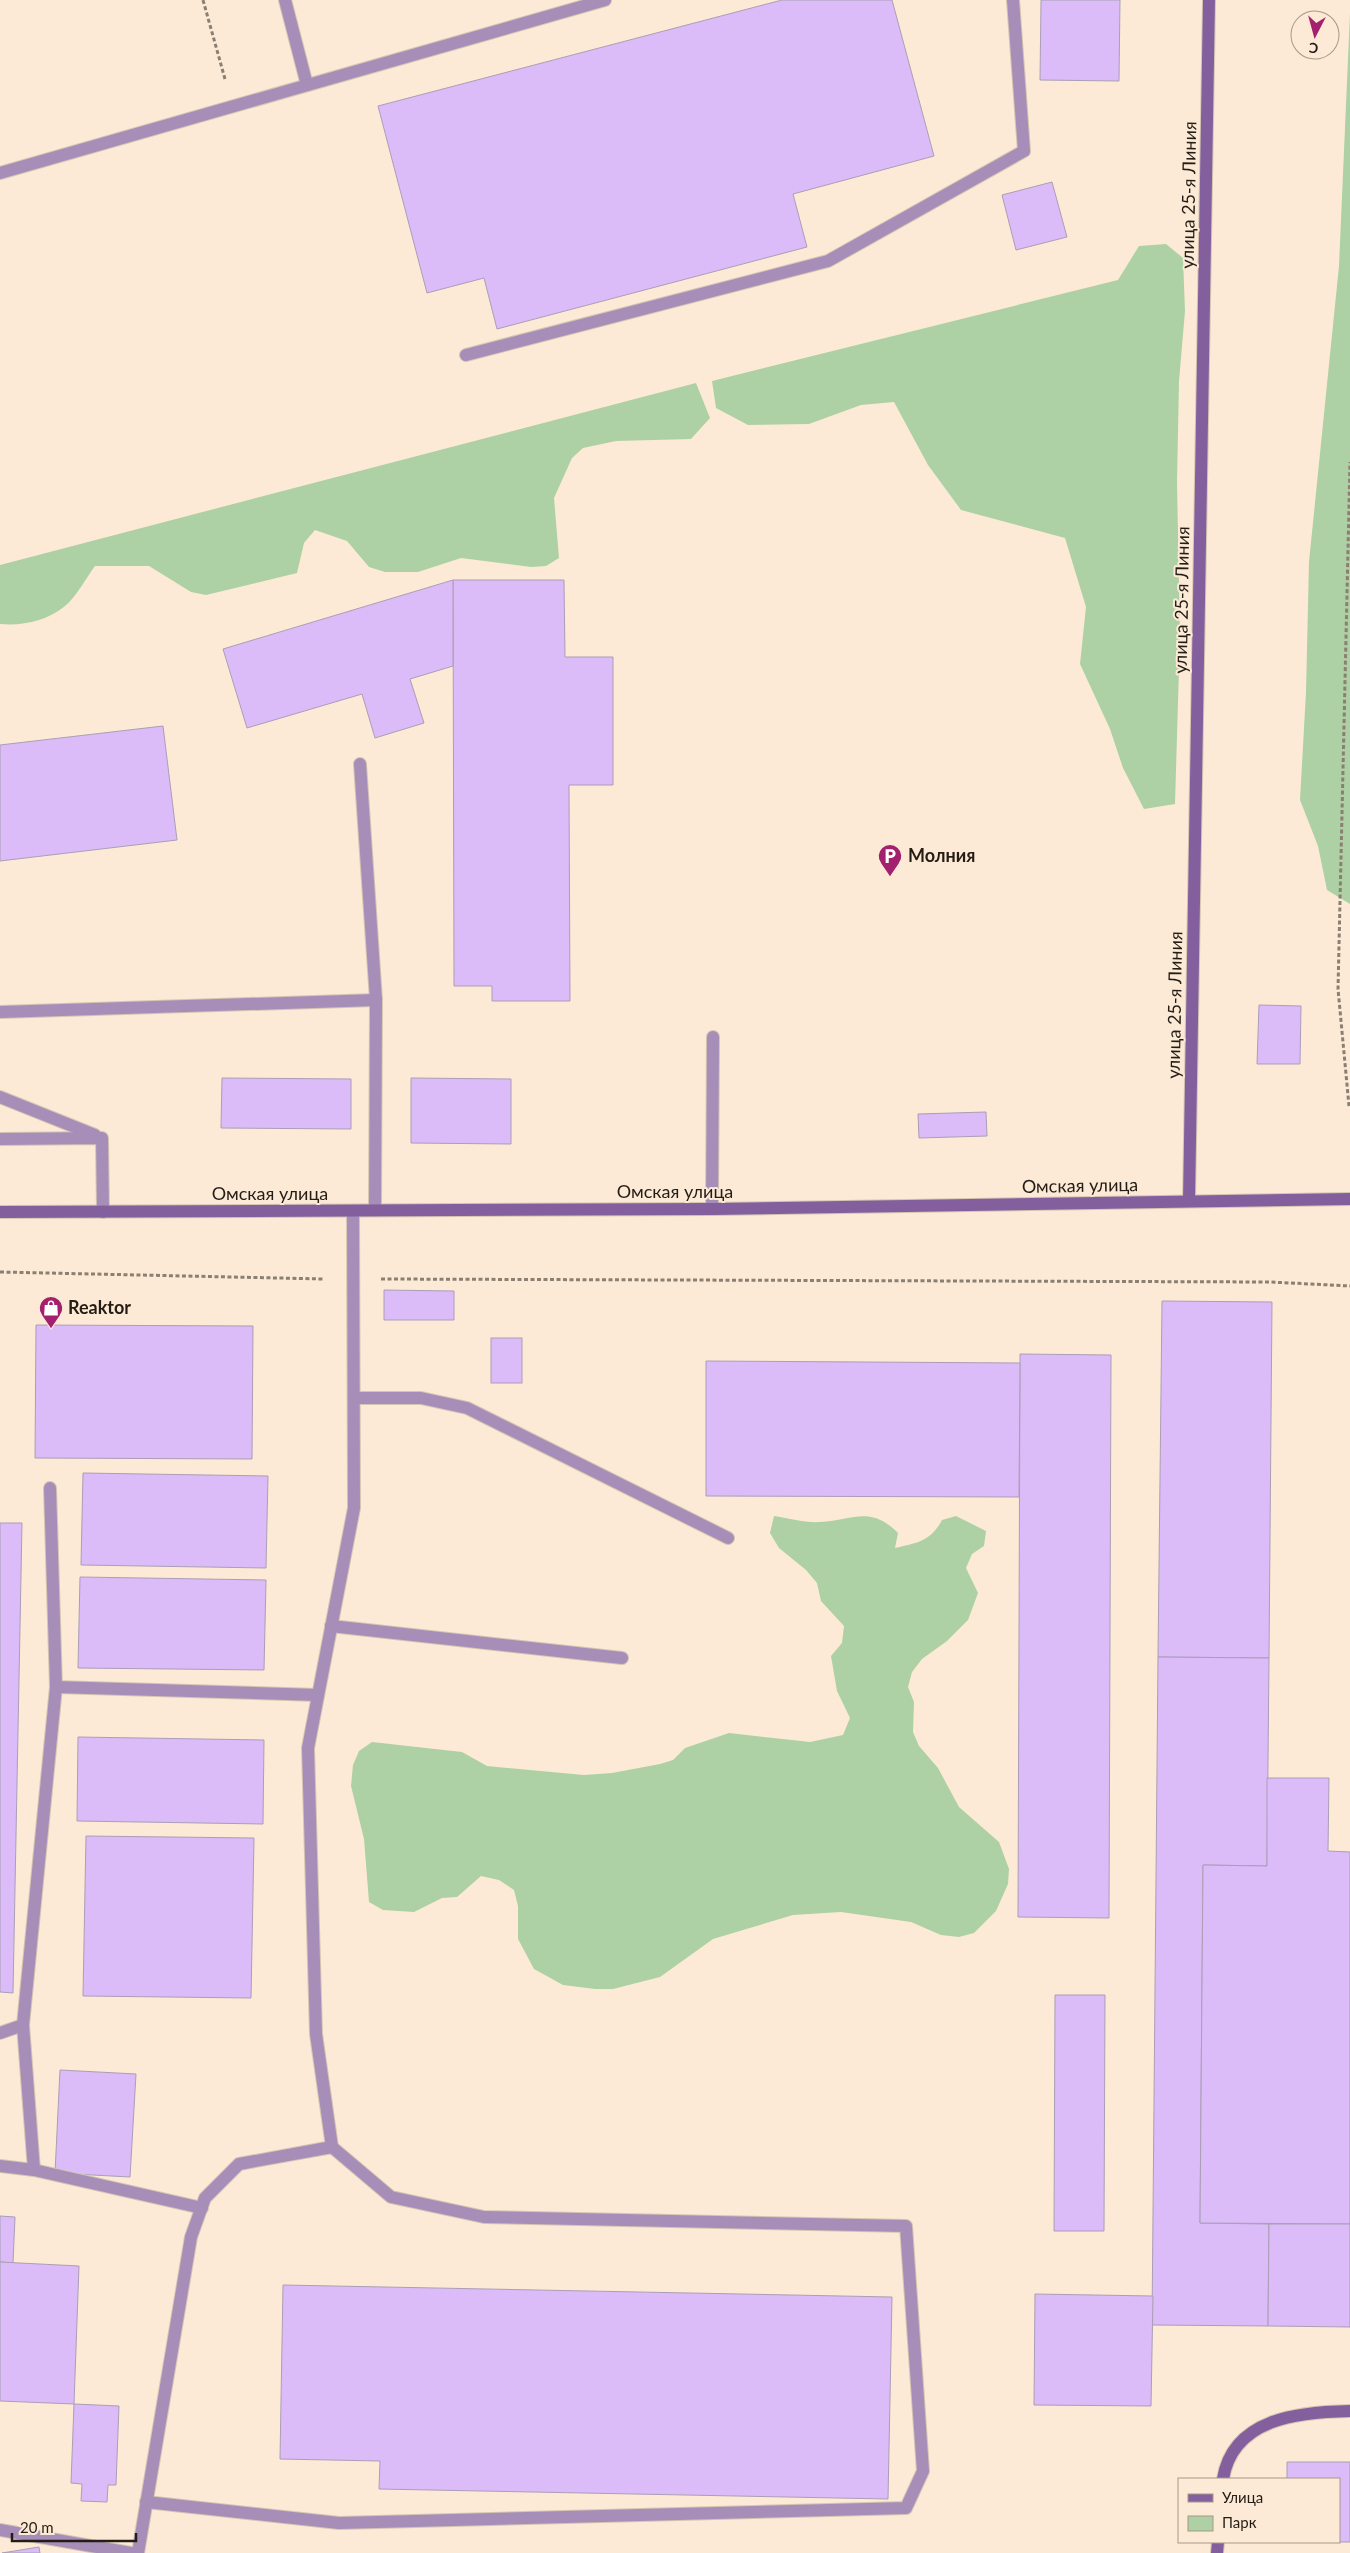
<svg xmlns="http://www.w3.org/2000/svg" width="1350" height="2553" viewBox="0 0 1350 2553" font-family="Lato,sans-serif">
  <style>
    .green { fill: #add1a4 }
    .building { fill: #dbbbf8; stroke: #aa9fb5 }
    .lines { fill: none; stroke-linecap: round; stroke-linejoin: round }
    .lane-casing { stroke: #d5c5b3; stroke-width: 14 }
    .secondary-casing { stroke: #d5c5b3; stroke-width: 14 }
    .path { stroke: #8b7f72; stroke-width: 3; stroke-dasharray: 4 2.5; stroke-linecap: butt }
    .lane { stroke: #a68eb9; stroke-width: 12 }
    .secondary { stroke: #835f9d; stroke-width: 12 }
    .labels { text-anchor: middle; stroke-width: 4; stroke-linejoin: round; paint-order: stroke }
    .street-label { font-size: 18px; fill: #241d16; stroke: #fcead6 }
    .poi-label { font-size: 18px; font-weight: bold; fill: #241d16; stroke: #fcead6; text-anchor: start }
  </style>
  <rect width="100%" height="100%" fill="#fcead6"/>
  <g class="green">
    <path d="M 1350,13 L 1350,904 L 1327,890 L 1318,846 L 1300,800 L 1306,692 L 1309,562 L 1339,266 Z"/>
    <path d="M 1166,244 L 1183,258 L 1185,311 L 1179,381 L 1177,482 L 1180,635 L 1175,804 L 1144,809 L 1123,768 L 1110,729 L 1080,664 L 1086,607 L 1065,538 L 961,510 L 928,465 L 894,402 L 861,405 L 809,424 L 748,425 L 716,408 L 712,381 L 1118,280 L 1139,246 Z"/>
    <path d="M 696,383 L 710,418 L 691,439 L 616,441 L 583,448 L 572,458 L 554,498 L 559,558 L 546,566 L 531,567 L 461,558 L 418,572 L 385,572 L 369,567 L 347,541 L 315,530 L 304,543 L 297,573 L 206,595 L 191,592 L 149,566 L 95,566 C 86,578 77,596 65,606 C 47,621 23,626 0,624 L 0,565 Z"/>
    <path d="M 774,1516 C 788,1518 805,1523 820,1522 C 854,1520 870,1505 898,1533 L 895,1548 C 917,1543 931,1541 942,1520 L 956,1516 L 986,1531 L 984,1546 L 972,1554 L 966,1568 L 978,1593 L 968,1620 L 947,1641 L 922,1659 L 912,1672 L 908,1687 L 914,1702 L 913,1732 L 919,1746 L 938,1768 L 959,1807 L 999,1842 L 1009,1869 L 1008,1884 L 996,1911 L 974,1933 L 959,1937 L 941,1935 L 911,1922 L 841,1912 L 793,1915 L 713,1939 L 660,1977 L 613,1989 L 595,1989 L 563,1985 L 534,1969 L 518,1939 L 518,1906 L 514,1890 L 499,1880 L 481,1876 L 457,1897 L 442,1898 L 414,1912 L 383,1910 L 369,1902 L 364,1839 L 351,1786 L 353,1765 L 359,1751 L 372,1742 L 462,1752 L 487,1766 L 584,1775 L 612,1773 L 660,1764 L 673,1760 L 685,1748 L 729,1733 L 810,1742 L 843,1735 L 850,1718 L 837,1691 L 831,1656 L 842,1643 L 844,1626 L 821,1601 L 817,1583 L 806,1570 L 779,1548 L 770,1533 Z"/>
  </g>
  <g class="building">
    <path d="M 782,0 L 892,0 L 934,156 L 793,194 L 807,247 L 497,329 L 484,278 L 427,293 L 378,106 Z"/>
    <path d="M 1041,0 L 1120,0 L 1119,81 L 1040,80 Z"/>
    <path d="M 1052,182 L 1067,237 L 1016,250 L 1002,195 Z"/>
    <path d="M 453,580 L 564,580 L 565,657 L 613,657 L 613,785 L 569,785 L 570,1001 L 492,1001 L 492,986 L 454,986 Z"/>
    <path d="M 453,580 L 453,666 L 410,679 L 424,723 L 375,738 L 362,694 L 247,728 L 223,649 Z"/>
    <path d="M 163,726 L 177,840 L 0,861 L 0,745 Z"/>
    <path d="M 1259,1005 L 1301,1006 L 1300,1064 L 1257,1064 Z"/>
    <path d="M 222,1078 L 351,1079 L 351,1129 L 221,1128 Z"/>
    <path d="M 411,1078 L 511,1079 L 511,1144 L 411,1143 Z"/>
    <path d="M 986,1112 L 987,1136 L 919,1138 L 918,1114 Z"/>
    <path d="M 384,1290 L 454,1291 L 454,1320 L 384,1320 Z"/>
    <path d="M 1162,1301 L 1272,1302 L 1269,1658 L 1158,1657 Z"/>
    <path d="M 36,1325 L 253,1326 L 252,1459 L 35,1458 Z"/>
    <rect x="491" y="1338" width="31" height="45"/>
    <path d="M 1020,1354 L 1111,1355 L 1109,1918 L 1018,1917 Z"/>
    <path d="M 706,1361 L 1020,1363 L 1019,1497 L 706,1496 Z"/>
    <path d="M 83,1473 L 268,1476 L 266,1568 L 81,1565 Z"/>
    <path d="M 0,1523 L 22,1523 L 13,1993 L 0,1992 Z"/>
    <path d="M 80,1577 L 266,1580 L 264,1670 L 78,1668 Z"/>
    <path d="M 1158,1657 L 1269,1658 L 1267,1866 L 1203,1865 L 1200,2223 L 1269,2224 L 1268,2326 L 1152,2325 Z"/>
    <path d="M 78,1737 L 264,1740 L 263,1824 L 77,1821 Z"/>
    <path d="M 1267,1778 L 1329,1778 L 1328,1851 L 1350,1852 L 1350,2224 L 1200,2223 L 1203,1865 L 1267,1866 Z"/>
    <path d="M 86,1836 L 254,1838 L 251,1998 L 83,1996 Z"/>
    <path d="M 1055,1995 L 1105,1995 L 1104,2231 L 1054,2231 Z"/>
    <path d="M 60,2070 L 136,2074 L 130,2177 L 55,2173 Z"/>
    <path d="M 0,2216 L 15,2217 L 13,2263 L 0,2262 Z"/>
    <path d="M 1269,2224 L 1350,2224 L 1350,2327 L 1268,2326 Z"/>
    <path d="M 0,2262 L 79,2266 L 74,2404 L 0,2401 Z"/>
    <path d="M 283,2285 L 892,2297 L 888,2499 L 379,2489 L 380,2461 L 280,2459 Z"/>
    <path d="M 1035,2294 L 1153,2296 L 1151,2406 L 1034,2405 Z"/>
    <path d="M 74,2404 L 119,2406 L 116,2485 L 108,2485 L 107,2502 L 81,2501 L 82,2484 L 71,2483 Z"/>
    <path d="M 1287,2462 L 1350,2462 L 1350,2542 L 1287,2542 L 1339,2542 L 1339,2479 L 1287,2479 Z"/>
    <path d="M 39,2547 L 40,2553 L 2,2553 Z"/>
  </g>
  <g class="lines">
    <g class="lane-casing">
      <g id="lane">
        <path d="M 285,0 L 307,85"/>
        <path d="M 0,173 L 605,0"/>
        <path d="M 466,355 L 828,261 L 1024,151 L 1013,0"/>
        <path d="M 360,764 L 376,1000 L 375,1210"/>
        <path d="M 0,1012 L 376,1000"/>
        <path d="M 0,1097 L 95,1135"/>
        <path d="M 0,1139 L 102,1138 L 103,1212"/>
        <path d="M 712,1209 L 713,1037"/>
        <path d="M 354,1398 L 421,1398 L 467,1408 L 728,1538"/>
        <path d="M 50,1488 L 56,1687 L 318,1695"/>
        <path d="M 331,1626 L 622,1658"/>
        <path d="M 0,2033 L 23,2025 L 56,1687"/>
        <path d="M 0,2166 L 34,2170 L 23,2025"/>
        <path d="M 34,2170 L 202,2208"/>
        <path d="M 146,2502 L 339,2523 L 906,2508 L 923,2471 L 906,2226 L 484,2217 L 391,2197 L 332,2147 L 316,2034 L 308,1748 L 354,1508 L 353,1211"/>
        <path d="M 0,2530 L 131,2553"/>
        <path d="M 138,2553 L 191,2237 L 205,2198 L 239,2164 L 332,2147"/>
      </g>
    </g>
    <g class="secondary-casing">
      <g id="secondary">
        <path d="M 1189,1201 L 1209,0"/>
        <path d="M 0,1212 L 712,1209 L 1350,1199"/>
        <path d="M 1223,2479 C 1233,2418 1299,2412 1350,2411"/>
        <path d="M 1217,2553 L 1218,2542"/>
      </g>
    </g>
    <g class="path">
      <path d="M 203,0 L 225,79"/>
      <path d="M 1349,1106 L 1338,989 L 1350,462"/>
      <path d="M 0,1272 L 324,1279"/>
      <path d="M 381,1279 L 1270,1282 L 1350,1286"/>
    </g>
    <use href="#lane" class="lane"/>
    <use href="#secondary" class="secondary"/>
  </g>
  <defs>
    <g id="parking-pin" transform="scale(1.25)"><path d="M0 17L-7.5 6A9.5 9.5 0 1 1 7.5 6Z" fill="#a3206f" stroke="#fcead6"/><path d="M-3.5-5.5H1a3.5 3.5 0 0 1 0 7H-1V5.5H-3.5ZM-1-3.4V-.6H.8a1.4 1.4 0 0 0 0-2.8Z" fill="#fff"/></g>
    <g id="shop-pin" transform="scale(1.25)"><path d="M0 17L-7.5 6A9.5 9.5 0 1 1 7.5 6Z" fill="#a3206f" stroke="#fcead6"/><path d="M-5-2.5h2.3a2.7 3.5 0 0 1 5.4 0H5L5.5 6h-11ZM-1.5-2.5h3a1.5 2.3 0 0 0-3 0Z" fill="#fff"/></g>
  </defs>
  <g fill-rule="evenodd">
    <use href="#parking-pin" x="890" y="856"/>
    <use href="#shop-pin" x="51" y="1308"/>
  </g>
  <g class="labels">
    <g class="street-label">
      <text transform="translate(1189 195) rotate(-89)" y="6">улица 25-я Линия</text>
      <text transform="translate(1182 600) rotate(-89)" y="6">улица 25-я Линия</text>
      <text transform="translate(1175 1005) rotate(-89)" y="6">улица 25-я Линия</text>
      <text transform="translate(1080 1186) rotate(-1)" y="6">Омская улица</text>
      <text x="675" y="1198">Омская улица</text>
      <text x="270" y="1200">Омская улица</text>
    </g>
    <g class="poi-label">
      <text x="908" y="862">Молния</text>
      <text x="68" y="1314">Reaktor</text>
    </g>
  </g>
  <rect x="1178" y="2478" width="162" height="65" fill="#fcead6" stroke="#a69889"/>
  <rect x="1188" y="2494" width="25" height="8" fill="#835f9d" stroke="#a69889"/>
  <text x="1222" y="2503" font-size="15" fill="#241d16">Улица</text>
  <rect x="1188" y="2516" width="25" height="15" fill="#add1a4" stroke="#a69889"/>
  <text x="1222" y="2528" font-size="15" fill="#241d16">Парк</text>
  <g transform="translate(1315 35) rotate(186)"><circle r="24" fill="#fcead6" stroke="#a69889"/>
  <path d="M0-4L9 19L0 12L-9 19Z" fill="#a3206f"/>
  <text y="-8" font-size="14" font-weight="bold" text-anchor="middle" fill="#241d16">С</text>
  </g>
  <path d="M12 2533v8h124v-8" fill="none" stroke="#241d16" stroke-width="2.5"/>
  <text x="20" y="2533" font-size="15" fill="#241d16" stroke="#fcead6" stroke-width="4" paint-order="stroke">20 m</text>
</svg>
